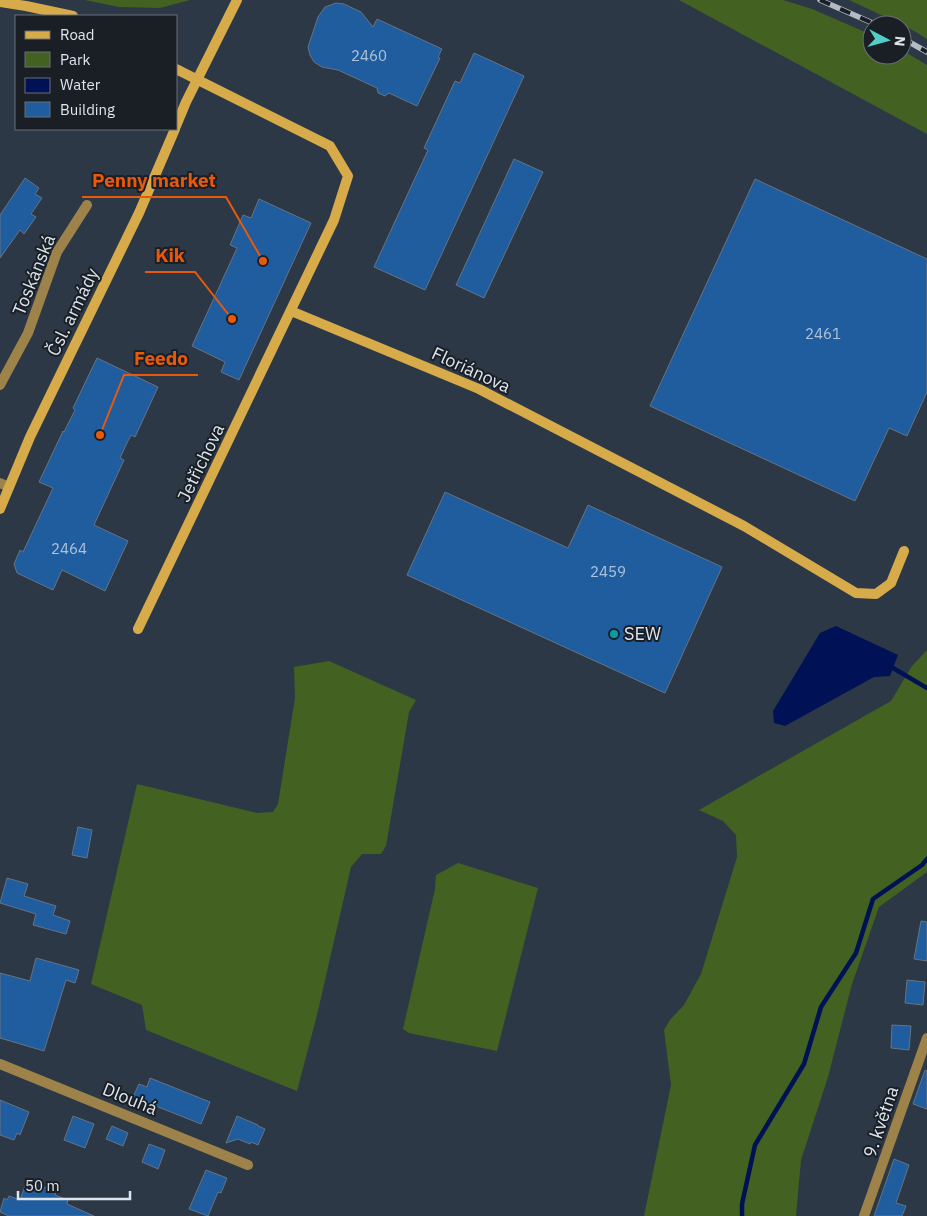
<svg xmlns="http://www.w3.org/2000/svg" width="927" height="1216" viewBox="0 0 927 1216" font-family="'IBM Plex Sans',sans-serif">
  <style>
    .green { fill: #436222 }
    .water { fill: #001255 }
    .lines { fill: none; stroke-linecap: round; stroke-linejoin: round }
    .stream { stroke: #001255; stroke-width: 4.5 }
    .building { fill: #1f5d9e; stroke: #667383 }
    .street { stroke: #9d8249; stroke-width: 10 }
    .secondary { stroke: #d7ab4a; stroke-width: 10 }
    .rail-casing { stroke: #b3bbc5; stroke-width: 5.5 }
    .rail { stroke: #1a1f26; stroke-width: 4; stroke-dasharray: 11; stroke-linecap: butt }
    .culture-dot { fill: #0f9aa8; stroke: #1a1f26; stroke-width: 2 }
    .labels { text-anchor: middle; stroke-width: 4; stroke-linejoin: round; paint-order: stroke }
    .number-label { font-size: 15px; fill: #aec3da }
    .street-label { font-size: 18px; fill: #dee5ee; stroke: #1a1f26 }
    .poi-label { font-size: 18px; fill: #dee5ee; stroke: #1a1f26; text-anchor: start }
    .leader { fill: none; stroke: #e8590c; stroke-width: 2 }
    .callout-dot { fill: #e8590c; stroke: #1a1f26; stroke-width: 2 }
    .callout-label { font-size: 19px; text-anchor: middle; font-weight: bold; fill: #e8590c; stroke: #1a1f26; stroke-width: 4; stroke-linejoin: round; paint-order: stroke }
  </style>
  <rect width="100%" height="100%" fill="#2d3846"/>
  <g class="green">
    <path d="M 85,0 L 190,0 L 160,8 L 119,7 Z"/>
    <path d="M 679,0 L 783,0 L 812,9 L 872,35 L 872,55 L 902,55 L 902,50 L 927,65 L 927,134 Z"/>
    <path d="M 849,0 L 927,0 L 927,39 L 909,28 Z"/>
    <path d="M 927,650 L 927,872 L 879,907 L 852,984 L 828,1077 L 801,1160 L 796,1216 L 644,1216 L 671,1085 L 664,1030 L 670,1020 L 684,1005 L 701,974 L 737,857 L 736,835 L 723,821 L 699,810 L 891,701 L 912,666 Z"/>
    <path d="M 329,661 L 416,700 L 409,712 L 386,846 L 381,854 L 362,854 L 351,867 L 317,1015 L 297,1091 L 146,1030 L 142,1005 L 91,984 L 137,784 L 257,813 L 273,812 L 278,804 L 295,698 L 294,667 Z"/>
    <path d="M 458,863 L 538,888 L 497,1051 L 409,1033 L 403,1029 L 435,889 L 436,875 Z"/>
  </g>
  <path class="water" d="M 836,626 L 898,655 L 890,676 L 874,677 L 785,726 L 774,723 L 773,711 L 820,633 Z"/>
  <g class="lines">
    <g class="stream">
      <path d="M 893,668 L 927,688"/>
      <path d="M 742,1216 L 742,1204 L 755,1145 L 804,1064 L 821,1007 L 856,953 L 873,899 L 922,865 L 927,859"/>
    </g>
  </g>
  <g class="building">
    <path d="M 336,3 L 344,4 L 361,12 L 373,27 L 377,19 L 442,49 L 438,57 L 440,58 L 417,106 L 389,93 L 385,96 L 378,93 L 377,88 L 338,70 L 322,67 L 314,62 L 310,55 L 308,47 L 318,17 L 325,7 Z"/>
    <path d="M 474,53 L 524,76 L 425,290 L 374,267 L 428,150 L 424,148 L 455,81 L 460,83 Z"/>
    <path d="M 514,159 L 543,172 L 484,298 L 456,285 Z"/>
    <path d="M 25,178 L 39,188 L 35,194 L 42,198 L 31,214 L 36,217 L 24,234 L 20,230 L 0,258 L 0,215 Z"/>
    <path d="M 755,179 L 927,259 L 927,392 L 907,436 L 889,428 L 855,501 L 650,406 Z"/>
    <path d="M 259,199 L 311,223 L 239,380 L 221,372 L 225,362 L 192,346 L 237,248 L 230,245 L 243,215 L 251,218 Z"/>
    <path d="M 97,358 L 158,387 L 135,437 L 131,435 L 125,447 L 120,458 L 124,460 L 94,525 L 128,541 L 105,591 L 62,570 L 53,590 L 17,573 L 14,564 L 20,550 L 23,552 L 53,488 L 39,482 L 63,431 L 64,432 L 75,410 L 73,408 Z"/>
    <path d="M 445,492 L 568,548 L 588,505 L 722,567 L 665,693 L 407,575 Z"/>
    <path d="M 78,827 L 92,830 L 87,858 L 72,855 Z"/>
    <path d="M 7,878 L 28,884 L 24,896 L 56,906 L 53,915 L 70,921 L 66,934 L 33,925 L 36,914 L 0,903 Z"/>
    <path d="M 921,921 L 927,922 L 927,961 L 914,959 Z"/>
    <path d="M 36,958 L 79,970 L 75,983 L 66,980 L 44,1051 L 0,1038 L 0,973 L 30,981 Z"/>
    <path d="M 907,980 L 925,982 L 923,1005 L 905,1003 Z"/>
    <path d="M 892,1025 L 911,1026 L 909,1050 L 891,1048 Z"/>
    <path d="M 925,1070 L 927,1071 L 927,1109 L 913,1104 Z"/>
    <path d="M 150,1078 L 210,1102 L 201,1124 L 133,1097 L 139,1084 L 147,1087 Z"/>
    <path d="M 0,1100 L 29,1112 L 20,1135 L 17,1133 L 14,1140 L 0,1135 Z"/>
    <path d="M 73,1116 L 94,1124 L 85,1148 L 64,1140 Z"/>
    <path d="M 237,1116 L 258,1125 L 258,1126 L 265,1129 L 258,1145 L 251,1142 L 250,1144 L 238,1139 L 226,1143 Z"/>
    <path d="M 112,1126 L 128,1133 L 123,1146 L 106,1139 Z"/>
    <path d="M 149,1144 L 165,1150 L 158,1169 L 142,1162 Z"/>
    <path d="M 894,1159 L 909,1165 L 896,1203 L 906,1206 L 902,1216 L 874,1216 Z"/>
    <path d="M 206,1170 L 227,1178 L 221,1193 L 218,1192 L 208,1216 L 189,1209 Z"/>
    <path d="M 31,1182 L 56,1192 L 55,1195 L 68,1200 L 67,1204 L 94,1216 L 9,1216 L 0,1212 L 4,1198 L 7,1200 L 9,1196 L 20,1200 L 26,1183 L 30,1185 Z"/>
  </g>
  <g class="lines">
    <g class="street">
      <path d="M 0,385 L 28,333 L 57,252 L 87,205"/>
      <path d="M 0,483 L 9,487"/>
      <path d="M 0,1064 L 248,1165"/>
      <path d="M 864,1216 L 927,1038"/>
    </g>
    <g class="secondary">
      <path d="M 0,2 L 26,6 L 73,16"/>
      <path d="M 176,126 L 186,102 L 237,0"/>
      <path d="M 291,311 L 479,389 L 744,526 L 856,593 L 876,594 L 891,583 L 904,551"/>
      <path d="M 0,509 L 30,437 L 139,213 L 175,129"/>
      <path d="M 138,629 L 334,220 L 348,176 L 330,146 L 176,69"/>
    </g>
    <g class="rail-casing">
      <g id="rail">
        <path d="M 820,0 L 877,25"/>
        <path d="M 902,38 L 927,52"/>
      </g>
    </g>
    <use href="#rail" class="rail"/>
  </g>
  <circle class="culture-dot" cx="614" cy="634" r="5"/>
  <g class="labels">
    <g class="number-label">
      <text x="369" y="61">2460</text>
      <text x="823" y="339">2461</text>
      <text x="69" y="554">2464</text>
      <text x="608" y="577">2459</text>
    </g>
    <g class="street-label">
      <text transform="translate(34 275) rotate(-68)" y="6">Toskánská</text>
      <text transform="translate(73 312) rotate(-64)" y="6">Čsl. armády</text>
      <text transform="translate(471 370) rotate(25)" y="6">Floriánova</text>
      <text transform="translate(201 463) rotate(-64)" y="6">Jetřichova</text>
      <text transform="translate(130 1099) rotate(22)" y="6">Dlouhá</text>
      <text transform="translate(881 1122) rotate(-71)" y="6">9. května</text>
    </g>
    <g class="poi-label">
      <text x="624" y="640">SEW</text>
    </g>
  </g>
  <path class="leader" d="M263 261L226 197H82M232 319L195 272H145M100 435L124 375H198"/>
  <g class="callout-dot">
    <circle cx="263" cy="261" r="5"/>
    <circle cx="232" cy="319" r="5"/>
    <circle cx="100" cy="435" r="5"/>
  </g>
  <g class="callout-label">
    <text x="154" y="187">Penny market</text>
    <text x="170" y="262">Kik</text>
    <text x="161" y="365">Feedo</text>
  </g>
  <rect x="15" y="15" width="162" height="115" fill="#1a1f26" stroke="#686e76"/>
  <rect x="25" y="31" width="25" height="8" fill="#d7ab4a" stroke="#686e76"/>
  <text x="60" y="40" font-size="15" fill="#dee5ee">Road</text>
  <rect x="25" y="52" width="25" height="15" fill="#436222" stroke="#686e76"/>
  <text x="60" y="65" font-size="15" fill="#dee5ee">Park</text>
  <rect x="25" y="78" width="25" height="15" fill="#001255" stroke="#686e76"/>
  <text x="60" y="90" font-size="15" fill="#dee5ee">Water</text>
  <rect x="25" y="102" width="25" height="15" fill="#1f5d9e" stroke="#686e76"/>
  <text x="60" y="115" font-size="15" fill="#dee5ee">Building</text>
  <g transform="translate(887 40) rotate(96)"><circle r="24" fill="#1a1f26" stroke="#686e76"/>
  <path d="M0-4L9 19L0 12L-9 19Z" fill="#53cdc9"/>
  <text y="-8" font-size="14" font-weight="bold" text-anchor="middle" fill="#dee5ee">N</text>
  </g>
  <path d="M18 1191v8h112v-8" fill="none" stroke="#dee5ee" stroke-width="2.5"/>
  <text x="25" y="1191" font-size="15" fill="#dee5ee" stroke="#1a1f26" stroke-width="4" paint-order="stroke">50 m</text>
</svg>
